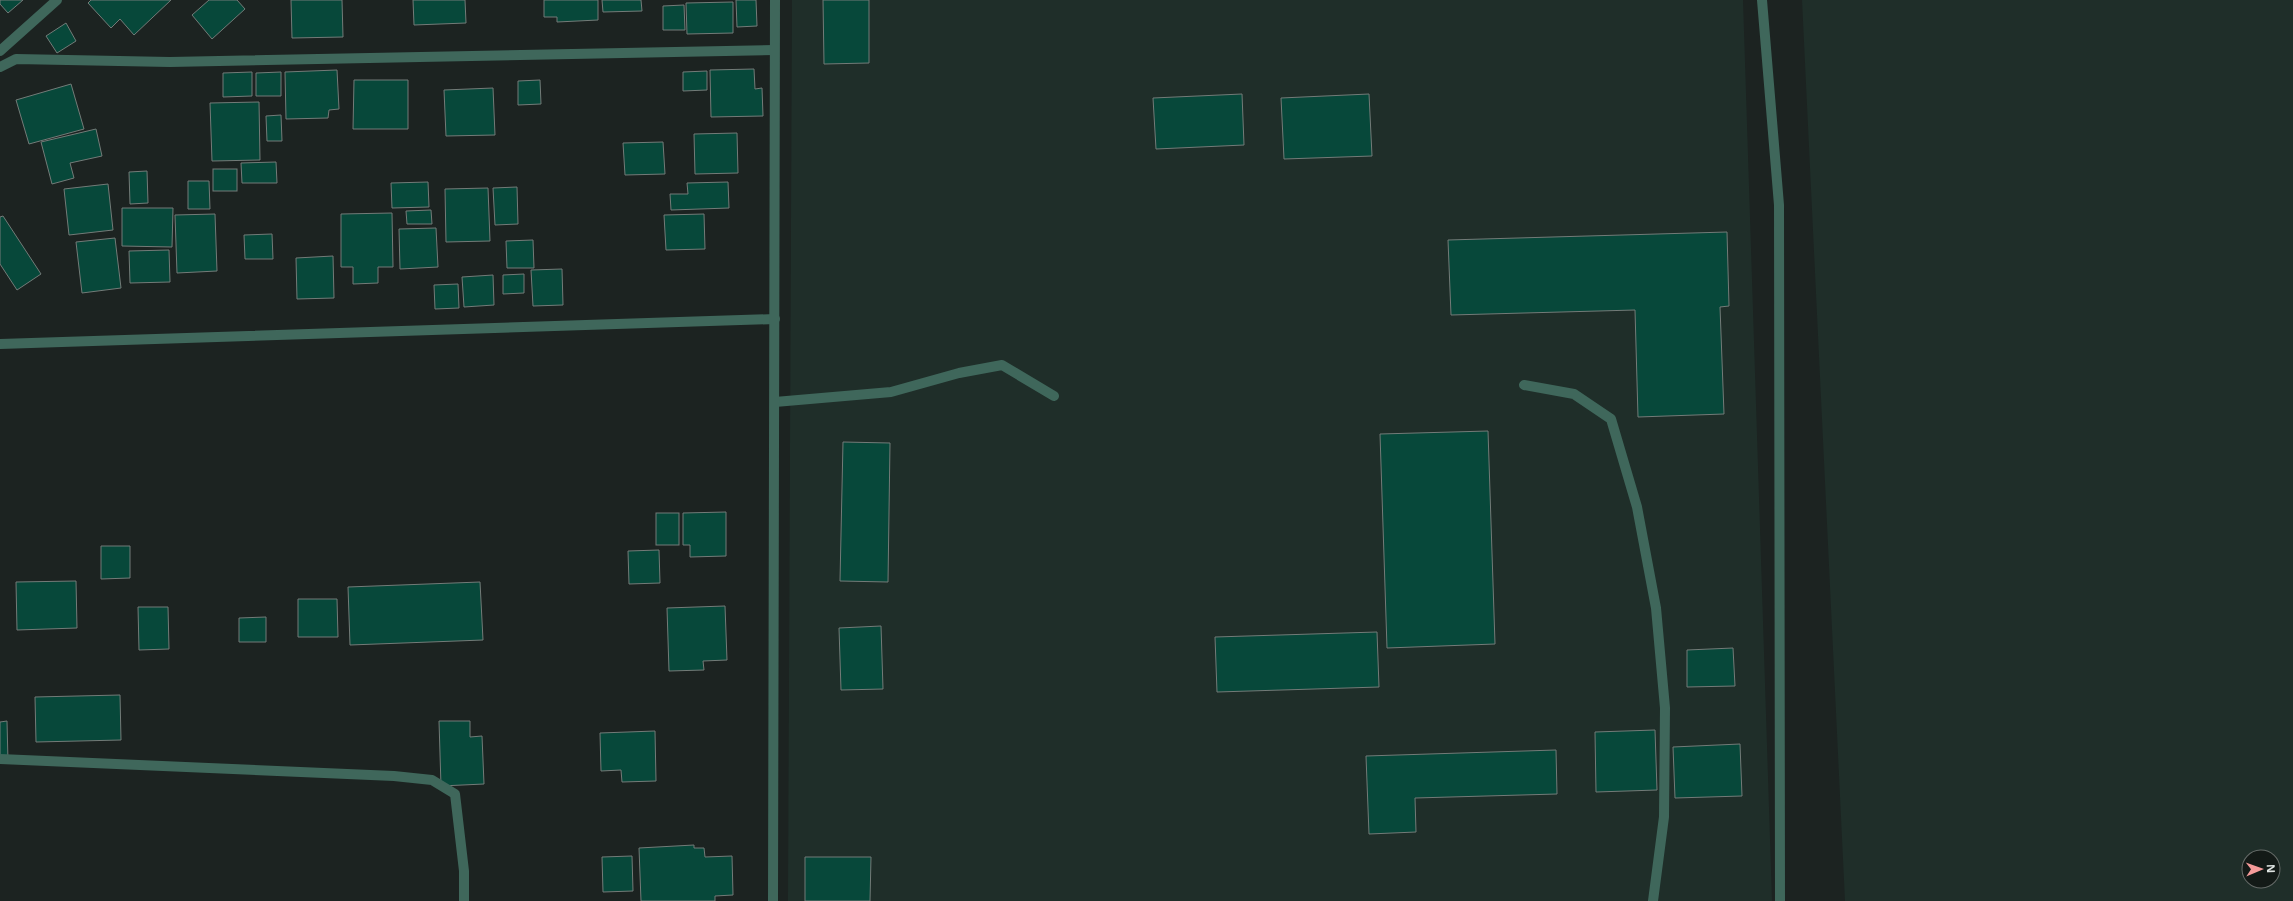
<svg xmlns="http://www.w3.org/2000/svg" width="2293" height="901" viewBox="0 0 2293 901" font-family="'Noto Sans',sans-serif">
  <style>
    .built { fill: #1f2e29; fill-rule: evenodd }
    .building { fill: #07483a; stroke: #737b78 }
    .lines { fill: none; stroke-linecap: round; stroke-linejoin: round }
    .lane { stroke: #3f675b; stroke-width: 10 }
    .street { stroke: #3f675b; stroke-width: 10 }
  </style>
  <rect width="100%" height="100%" fill="#1c2321"/>
  <g class="built">
    <path d="M 792,0 L 1743,0 L 1772,901 L 788,901 Z"/>
    <path d="M 1802,0 L 2293,0 L 2293,901 L 1845,901 ZM 2249,857 L 2273,857 L 2273,881 L 2249,881 Z"/>
  </g>
  <g class="building">
    <path d="M 0,0 L 23,0 L 8,13 L 0,4 Z"/>
    <path d="M 91,0 L 171,0 L 134,35 L 120,19 L 111,28 L 88,3 Z"/>
    <path d="M 209,0 L 237,0 L 245,9 L 212,39 L 192,15 Z"/>
    <path d="M 291,0 L 342,0 L 343,37 L 292,38 Z"/>
    <path d="M 413,0 L 465,0 L 466,23 L 414,25 Z"/>
    <path d="M 544,0 L 598,0 L 598,20 L 557,22 L 557,17 L 544,17 Z"/>
    <path d="M 602,0 L 641,0 L 642,11 L 603,12 Z"/>
    <path d="M 736,0 L 756,0 L 757,26 L 737,27 Z"/>
    <path d="M 823,0 L 869,0 L 869,63 L 824,64 Z"/>
    <path d="M 733,2 L 733,33 L 687,34 L 686,3 Z"/>
    <path d="M 684,5 L 685,30 L 663,30 L 663,6 Z"/>
    <path d="M 66,23 L 76,41 L 57,53 L 46,36 Z"/>
    <path d="M 754,69 L 755,89 L 762,88 L 763,116 L 711,117 L 710,70 Z"/>
    <path d="M 337,70 L 339,109 L 329,110 L 328,118 L 286,119 L 285,72 Z"/>
    <path d="M 707,71 L 707,90 L 683,91 L 683,72 Z"/>
    <path d="M 252,72 L 252,96 L 223,97 L 223,73 Z"/>
    <path d="M 281,72 L 281,96 L 256,96 L 256,73 Z"/>
    <path d="M 354,80 L 408,80 L 408,129 L 353,129 Z"/>
    <path d="M 540,80 L 541,104 L 518,105 L 518,81 Z"/>
    <path d="M 71,84 L 84,129 L 29,144 L 16,100 Z"/>
    <path d="M 493,88 L 495,135 L 446,136 L 444,90 Z"/>
    <path d="M 1242,94 L 1244,145 L 1156,149 L 1153,98 Z"/>
    <path d="M 1369,94 L 1372,156 L 1284,159 L 1281,98 Z"/>
    <path d="M 259,102 L 260,160 L 212,161 L 210,103 Z"/>
    <path d="M 281,115 L 282,141 L 267,141 L 266,116 Z"/>
    <path d="M 96,129 L 102,156 L 70,163 L 74,178 L 52,184 L 41,142 Z"/>
    <path d="M 737,133 L 738,173 L 695,174 L 694,134 Z"/>
    <path d="M 663,142 L 665,174 L 625,175 L 623,143 Z"/>
    <path d="M 276,162 L 277,183 L 242,183 L 241,163 Z"/>
    <rect x="213" y="169" width="24" height="22"/>
    <path d="M 147,171 L 148,203 L 130,204 L 129,172 Z"/>
    <path d="M 188,181 L 209,181 L 210,209 L 188,209 Z"/>
    <path d="M 428,182 L 429,207 L 392,208 L 391,183 Z"/>
    <path d="M 728,182 L 729,208 L 671,210 L 670,194 L 688,194 L 687,183 Z"/>
    <path d="M 108,184 L 113,230 L 69,235 L 64,189 Z"/>
    <path d="M 517,187 L 518,224 L 495,225 L 493,188 Z"/>
    <path d="M 488,188 L 490,241 L 446,242 L 445,189 Z"/>
    <path d="M 122,208 L 173,208 L 172,247 L 122,246 Z"/>
    <path d="M 431,210 L 432,224 L 407,224 L 406,211 Z"/>
    <path d="M 392,213 L 393,267 L 378,267 L 378,283 L 353,284 L 353,267 L 341,267 L 341,214 Z"/>
    <path d="M 215,214 L 217,271 L 177,273 L 175,215 Z"/>
    <path d="M 704,214 L 705,249 L 666,250 L 664,215 Z"/>
    <path d="M 3,216 L 41,274 L 17,290 L 0,264 L 0,217 Z"/>
    <path d="M 436,228 L 438,267 L 400,269 L 399,229 Z"/>
    <path d="M 1727,232 L 1729,306 L 1720,307 L 1724,414 L 1638,417 L 1635,310 L 1451,315 L 1448,240 Z"/>
    <path d="M 272,234 L 273,259 L 245,259 L 244,235 Z"/>
    <path d="M 115,238 L 121,288 L 82,293 L 76,242 Z"/>
    <path d="M 533,240 L 534,268 L 507,268 L 506,241 Z"/>
    <path d="M 169,250 L 170,282 L 130,283 L 129,251 Z"/>
    <path d="M 333,256 L 334,298 L 297,299 L 296,258 Z"/>
    <path d="M 562,269 L 563,305 L 533,306 L 531,270 Z"/>
    <path d="M 524,274 L 524,293 L 503,294 L 503,275 Z"/>
    <path d="M 493,275 L 494,305 L 464,307 L 462,277 Z"/>
    <path d="M 458,284 L 459,308 L 435,309 L 434,285 Z"/>
    <path d="M 1488,431 L 1495,644 L 1387,648 L 1380,434 Z"/>
    <path d="M 843,442 L 890,443 L 888,582 L 840,581 Z"/>
    <path d="M 726,512 L 726,556 L 690,557 L 690,545 L 683,545 L 683,513 Z"/>
    <rect x="656" y="513" width="23" height="32"/>
    <path d="M 101,546 L 130,546 L 130,578 L 101,579 Z"/>
    <path d="M 659,550 L 660,583 L 629,584 L 628,551 Z"/>
    <path d="M 76,581 L 77,628 L 17,630 L 16,582 Z"/>
    <path d="M 480,582 L 483,640 L 350,645 L 348,587 Z"/>
    <path d="M 298,599 L 337,599 L 338,637 L 298,637 Z"/>
    <path d="M 725,606 L 727,660 L 703,661 L 704,670 L 669,671 L 667,608 Z"/>
    <path d="M 138,607 L 168,607 L 169,649 L 139,650 Z"/>
    <path d="M 266,617 L 266,642 L 239,642 L 239,618 Z"/>
    <path d="M 881,626 L 883,689 L 841,690 L 839,628 Z"/>
    <path d="M 1377,632 L 1379,687 L 1217,692 L 1215,637 Z"/>
    <path d="M 1733,648 L 1735,686 L 1687,687 L 1687,650 Z"/>
    <path d="M 120,695 L 121,740 L 36,742 L 35,697 Z"/>
    <path d="M 7,721 L 8,762 L 0,762 L 0,722 Z"/>
    <path d="M 439,721 L 470,721 L 470,737 L 482,736 L 484,784 L 441,786 Z"/>
    <path d="M 1655,730 L 1657,790 L 1596,792 L 1595,732 Z"/>
    <path d="M 655,731 L 656,781 L 622,782 L 621,770 L 601,771 L 600,733 Z"/>
    <path d="M 1740,744 L 1742,796 L 1675,798 L 1673,747 Z"/>
    <path d="M 1556,750 L 1557,794 L 1415,798 L 1416,832 L 1369,834 L 1366,756 Z"/>
    <path d="M 694,845 L 694,848 L 704,848 L 705,857 L 732,856 L 733,895 L 715,896 L 715,901 L 641,901 L 639,848 Z"/>
    <path d="M 632,856 L 633,891 L 603,892 L 602,857 Z"/>
    <path d="M 805,857 L 871,857 L 870,901 L 805,901 Z"/>
  </g>
  <g class="lines">
    <path class="lane" d="M 1524,385 L 1574,394 L 1611,419 L 1637,507 L 1656,608 L 1665,708 L 1664,817 L 1653,901"/>
    <g class="street">
      <path d="M 1762,0 L 1779,205 L 1780,901"/>
      <path d="M 0,51 L 57,0"/>
      <path d="M 0,67 L 16,59 L 170,62 L 774,50"/>
      <path d="M 0,344 L 775,319"/>
      <path d="M 775,402 L 891,392 L 959,373 L 1002,365 L 1054,396"/>
      <path d="M 0,759 L 394,776 L 432,780 L 455,794 L 464,871 L 464,901"/>
      <path d="M 773,901 L 775,0"/>
    </g>
  </g>
  <g transform="translate(2261 869) rotate(88)"><circle r="19" fill="#131a17" stroke="#656b68"/>
  <path d="M0-3L7 15L0 10L-7 15Z" fill="#f59b9a"/>
  <text y="-6" font-size="11" font-weight="bold" text-anchor="middle" fill="#dfe4e2">N</text>
  </g>
</svg>
